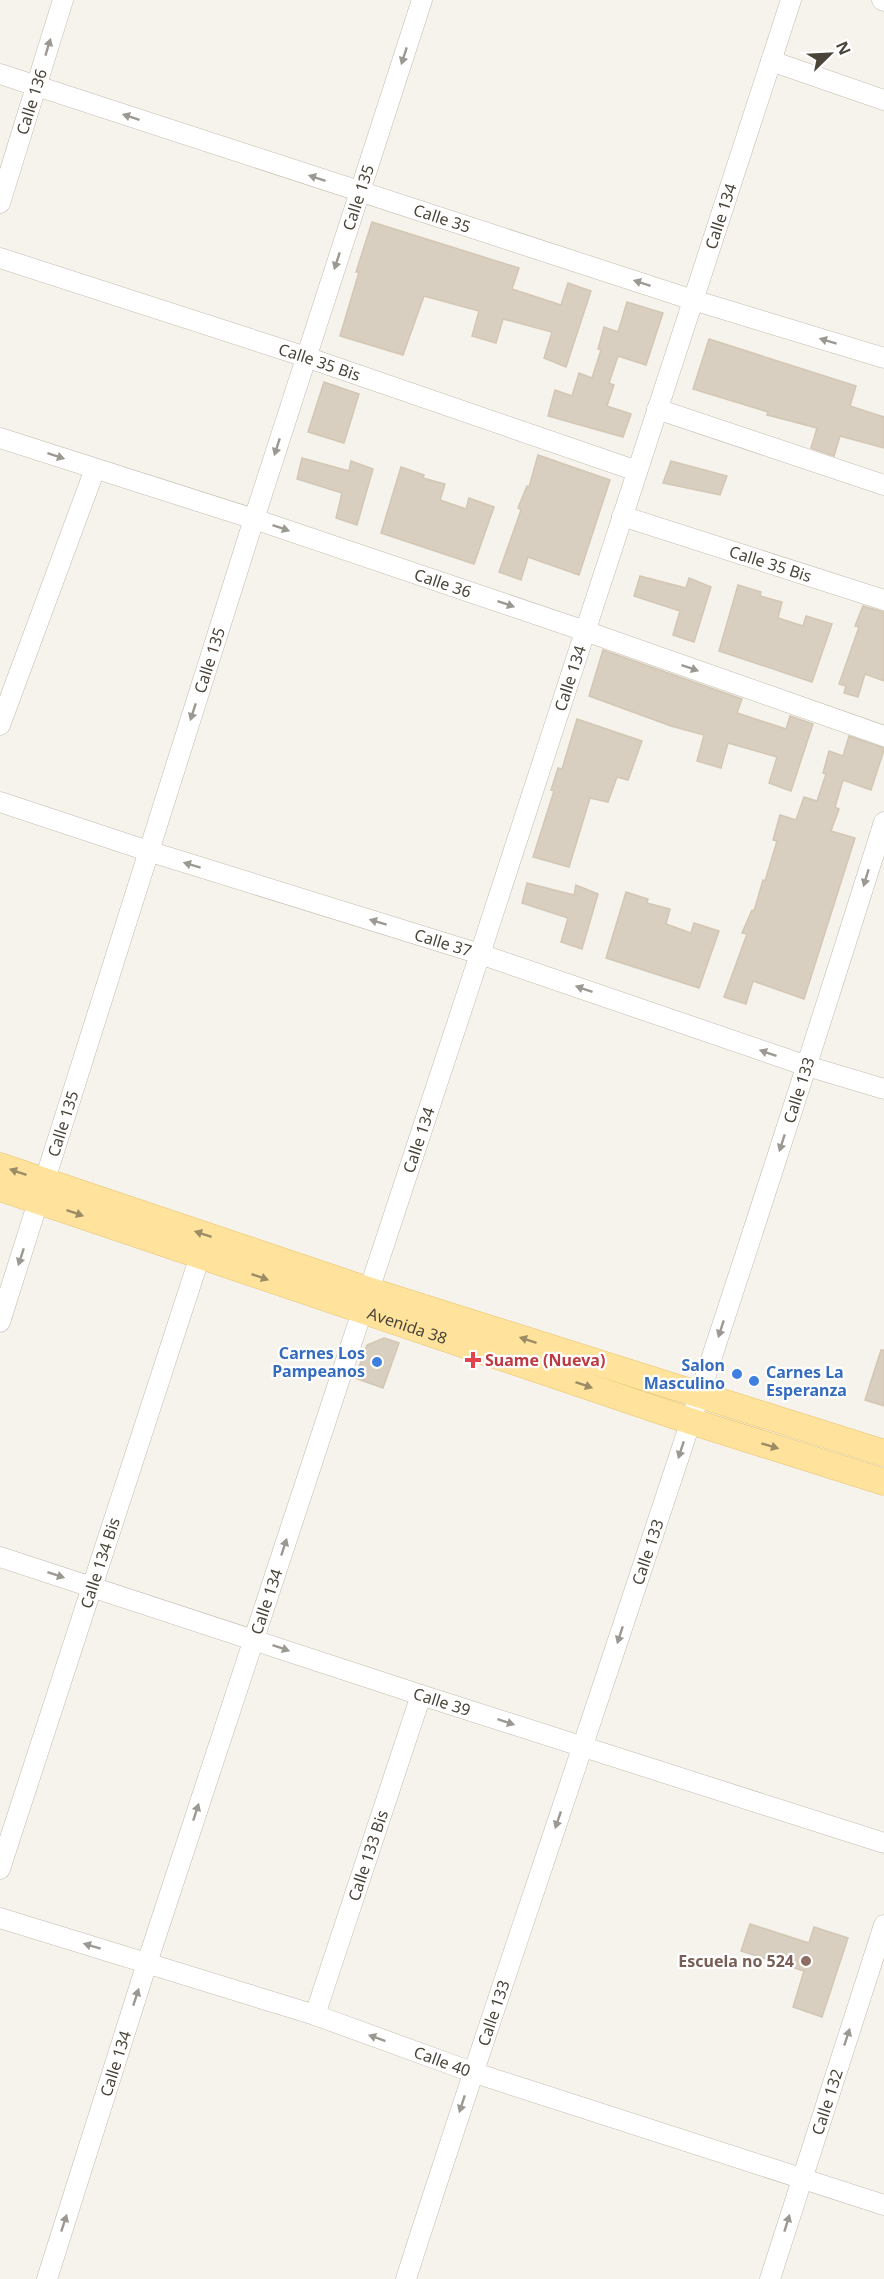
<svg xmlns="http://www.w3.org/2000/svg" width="884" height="2279" viewBox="0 0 884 2279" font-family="'Noto Sans',sans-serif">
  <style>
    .building { fill: #d8cfc1; stroke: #d3c7b4; stroke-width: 1.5 }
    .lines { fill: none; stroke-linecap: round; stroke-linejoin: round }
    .minor-casing { stroke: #c2bbae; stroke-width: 21 }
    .major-casing { stroke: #e6c16a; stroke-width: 27 }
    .minor { stroke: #fff; stroke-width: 20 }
    .major { stroke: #ffe39c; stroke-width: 26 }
    .oneway { fill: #9c9892 }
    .oneway2 { fill: #9c8c66 }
    .health-dot { fill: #e0444e; stroke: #fff; stroke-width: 2 }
    .shop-dot { fill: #3f7fe0; stroke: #fff; stroke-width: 2 }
    .education-dot { fill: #8d6e63; stroke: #fff; stroke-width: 2 }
    .labels { text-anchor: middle; stroke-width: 4.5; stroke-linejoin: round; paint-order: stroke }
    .street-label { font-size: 16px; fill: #4b4439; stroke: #fff }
    .shop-label { font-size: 16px; font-weight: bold; fill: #366cbe; stroke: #fff; text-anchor: end }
    .health-label { font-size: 16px; font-weight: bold; fill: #be3a42; stroke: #fff; text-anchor: start }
    .education-label { font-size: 16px; font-weight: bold; fill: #785e54; stroke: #fff; text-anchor: end }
  </style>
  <rect width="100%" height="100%" fill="#f6f3ec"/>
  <g class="building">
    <path d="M 372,222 L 519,268 L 512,289 L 561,305 L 568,283 L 591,291 L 566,367 L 544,358 L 552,332 L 503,319 L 496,343 L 472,336 L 479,311 L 424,296 L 403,355 L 340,336 L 359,272 L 356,272 Z"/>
    <path d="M 627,302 L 663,313 L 646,365 L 618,356 L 609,383 L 614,385 L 607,406 L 631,414 L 623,437 L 548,416 L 555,390 L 572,396 L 579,373 L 592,378 L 601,350 L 598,349 L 604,327 L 618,332 Z"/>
    <path d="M 709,339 L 856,386 L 850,406 L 884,417 L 884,448 L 840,436 L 834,456 L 811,448 L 817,428 L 767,415 L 768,412 L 693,389 Z"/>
    <path d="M 324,382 L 359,394 L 344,443 L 308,432 Z"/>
    <path d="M 538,455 L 610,480 L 579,575 L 528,557 L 521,580 L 499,572 L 521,510 L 518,508 L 527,486 L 529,487 Z"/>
    <path d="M 302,458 L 349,471 L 351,461 L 373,469 L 357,525 L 336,518 L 342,493 L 297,479 Z"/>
    <path d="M 671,461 L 727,476 L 720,495 L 663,483 Z"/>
    <path d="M 401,467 L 424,475 L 423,478 L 445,484 L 440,500 L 466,509 L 469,498 L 494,507 L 474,564 L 381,533 Z"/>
    <path d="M 640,576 L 686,588 L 689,578 L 711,587 L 694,642 L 673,635 L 680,611 L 634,596 Z"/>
    <path d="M 738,585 L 761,592 L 760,596 L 782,602 L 778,618 L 803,626 L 806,616 L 832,624 L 812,682 L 719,651 Z"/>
    <path d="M 863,606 L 884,612 L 884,681 L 865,674 L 858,697 L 844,693 L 846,686 L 839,684 L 859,627 L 855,626 Z"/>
    <path d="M 603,650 L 742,699 L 737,713 L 786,729 L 790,716 L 813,724 L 791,791 L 769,783 L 777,757 L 728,743 L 721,768 L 697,761 L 704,735 L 671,726 L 589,696 Z"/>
    <path d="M 577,719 L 642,741 L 628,780 L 617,777 L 608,802 L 590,798 L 569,867 L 533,857 L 554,791 L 551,790 L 558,768 L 562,769 Z"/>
    <path d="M 849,736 L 884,748 L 884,750 L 871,790 L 843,780 L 835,807 L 839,809 L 831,831 L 855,838 L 804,999 L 753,981 L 746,1004 L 724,997 L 747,934 L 742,933 L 752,910 L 754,911 L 763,880 L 765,881 L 777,841 L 773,840 L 780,815 L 796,820 L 804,797 L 817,801 L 826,774 L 823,773 L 829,751 L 843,756 Z"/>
    <path d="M 527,883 L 574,895 L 576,885 L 598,894 L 582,949 L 561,942 L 568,918 L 522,903 Z"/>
    <path d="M 626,892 L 648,899 L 647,903 L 670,909 L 666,924 L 691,933 L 694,923 L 719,931 L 699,988 L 606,958 Z"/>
    <path d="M 384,1338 L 399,1343 L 383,1388 L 355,1378 L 367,1345 Z"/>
    <path d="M 881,1350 L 884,1350 L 884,1406 L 865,1400 Z"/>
    <path d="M 750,1924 L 809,1943 L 814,1927 L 848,1938 L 822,2017 L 793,2007 L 804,1971 L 741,1951 Z"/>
  </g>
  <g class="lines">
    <g class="minor-casing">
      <g id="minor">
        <path d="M 882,0 L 884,1"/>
        <path d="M 771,61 L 884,100"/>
        <path id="s1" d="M 0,74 L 693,300 L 884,358"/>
        <path id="s2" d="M 0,203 L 63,0"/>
        <path id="s3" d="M 0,258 L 306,357 L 637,471"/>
        <path d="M 657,409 L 884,485"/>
        <path id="s4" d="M 0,438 L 254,519 L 585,631 L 884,736"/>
        <path id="s5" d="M 622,516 L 884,600"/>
        <path d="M 0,725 L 95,469"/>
        <path id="s6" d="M 0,802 L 148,851 L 480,954 L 807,1066 L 884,1089"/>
        <path id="s7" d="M 0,1322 L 254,519 L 422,0"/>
        <path id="s8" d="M 0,1557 L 421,1695 L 884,1843"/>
        <path id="s9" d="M 0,1869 L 200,1256"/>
        <path id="s10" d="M 0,1918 L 315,2015 L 472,2072 L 884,2205"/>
        <path id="s11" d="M 315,2015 L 421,1695"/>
        <path id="s12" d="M 47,2279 L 147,1963 L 480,954 L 791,0"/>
        <path id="s13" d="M 406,2279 C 463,2100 524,1923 583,1745 C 686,1438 787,1131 884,822"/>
        <path id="s14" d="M 770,2279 L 884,1925"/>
      </g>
    </g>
    <g class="major-casing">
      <g id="major">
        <path d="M 0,1166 L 368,1290 L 884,1453"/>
        <path id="s15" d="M 0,1188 L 690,1421 L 884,1482"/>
      </g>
    </g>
    <use href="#minor" class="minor"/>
    <use href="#major" class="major"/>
  </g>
  <defs><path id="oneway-solid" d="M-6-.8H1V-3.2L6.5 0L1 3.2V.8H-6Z" transform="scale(1.5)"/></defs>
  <g class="oneway">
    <use href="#oneway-solid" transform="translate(48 47) rotate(-73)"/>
    <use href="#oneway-solid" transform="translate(404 56) rotate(108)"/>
    <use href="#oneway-solid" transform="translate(131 117) rotate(-162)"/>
    <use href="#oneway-solid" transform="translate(317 178) rotate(-162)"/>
    <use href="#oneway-solid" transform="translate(337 261) rotate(108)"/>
    <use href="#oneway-solid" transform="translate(642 283) rotate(-162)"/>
    <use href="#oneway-solid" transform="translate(828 341) rotate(-163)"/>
    <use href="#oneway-solid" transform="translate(277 447) rotate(108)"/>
    <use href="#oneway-solid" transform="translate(56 456) rotate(18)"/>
    <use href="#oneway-solid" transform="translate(281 528) rotate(19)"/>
    <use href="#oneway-solid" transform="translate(506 604) rotate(19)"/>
    <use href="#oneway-solid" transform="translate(690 668) rotate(19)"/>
    <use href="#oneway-solid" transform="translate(193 712) rotate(108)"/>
    <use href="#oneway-solid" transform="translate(192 865) rotate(-163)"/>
    <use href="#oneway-solid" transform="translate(866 878) rotate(107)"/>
    <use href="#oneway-solid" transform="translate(378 922) rotate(-163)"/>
    <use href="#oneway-solid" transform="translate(584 989) rotate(-161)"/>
    <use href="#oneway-solid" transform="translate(768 1053) rotate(-161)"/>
    <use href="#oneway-solid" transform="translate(782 1143) rotate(108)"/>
    <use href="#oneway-solid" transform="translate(21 1257) rotate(108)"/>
    <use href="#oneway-solid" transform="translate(721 1329) rotate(108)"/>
    <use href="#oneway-solid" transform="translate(681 1450) rotate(108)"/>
    <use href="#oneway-solid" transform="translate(284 1547) rotate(-72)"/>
    <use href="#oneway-solid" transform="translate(56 1575) rotate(18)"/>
    <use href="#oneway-solid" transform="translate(620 1635) rotate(108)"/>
    <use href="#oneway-solid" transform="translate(281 1648) rotate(19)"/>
    <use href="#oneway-solid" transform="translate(506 1722) rotate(18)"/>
    <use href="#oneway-solid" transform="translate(196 1812) rotate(-72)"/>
    <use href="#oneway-solid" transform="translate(558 1820) rotate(109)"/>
    <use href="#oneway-solid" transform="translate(92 1946) rotate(-163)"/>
    <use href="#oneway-solid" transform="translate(136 1997) rotate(-72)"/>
    <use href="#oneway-solid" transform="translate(847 2037) rotate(-72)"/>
    <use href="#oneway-solid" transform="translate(377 2038) rotate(-160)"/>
    <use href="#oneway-solid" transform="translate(462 2104) rotate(108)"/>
    <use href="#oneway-solid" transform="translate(64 2223) rotate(-72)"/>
    <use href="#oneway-solid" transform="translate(787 2223) rotate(-73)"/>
  </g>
  <g class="oneway2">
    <use href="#oneway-solid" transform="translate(18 1172) rotate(-161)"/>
    <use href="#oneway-solid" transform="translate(75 1213) rotate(19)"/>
    <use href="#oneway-solid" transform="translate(203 1234) rotate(-162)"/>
    <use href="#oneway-solid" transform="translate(260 1277) rotate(19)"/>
    <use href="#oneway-solid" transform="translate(528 1340) rotate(-162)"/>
    <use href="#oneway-solid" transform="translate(584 1385) rotate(19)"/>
    <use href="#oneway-solid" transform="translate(770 1446) rotate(17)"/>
  </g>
  <path class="health-dot" d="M470 1351h6v6h6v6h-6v6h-6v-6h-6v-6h6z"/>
  <g class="shop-dot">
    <circle cx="377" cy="1362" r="6"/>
    <circle cx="737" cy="1374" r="6"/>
    <circle cx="754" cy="1381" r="6"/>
  </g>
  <circle class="education-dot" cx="806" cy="1961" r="6"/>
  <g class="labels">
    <g class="street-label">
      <text dy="6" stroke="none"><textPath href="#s2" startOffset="106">Calle 136</textPath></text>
      <text dy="6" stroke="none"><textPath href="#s7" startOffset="1180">Calle 135</textPath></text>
      <text dy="6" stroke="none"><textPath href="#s12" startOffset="2170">Calle 134</textPath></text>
      <text dy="6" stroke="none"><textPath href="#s1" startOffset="465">Calle 35</textPath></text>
      <text dy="6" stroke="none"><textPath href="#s3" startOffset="336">Calle 35 Bis</textPath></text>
      <text dy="6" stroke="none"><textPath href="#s5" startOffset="156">Calle 35 Bis</textPath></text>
      <text dy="6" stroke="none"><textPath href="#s4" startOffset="466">Calle 36</textPath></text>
      <text dy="6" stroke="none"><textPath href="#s7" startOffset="694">Calle 135</textPath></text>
      <text dy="6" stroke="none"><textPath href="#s12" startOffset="1684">Calle 134</textPath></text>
      <text dy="6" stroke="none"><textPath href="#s6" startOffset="465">Calle 37</textPath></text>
      <text dy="6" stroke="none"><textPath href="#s13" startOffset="1252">Calle 133</textPath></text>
      <text dy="6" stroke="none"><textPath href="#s7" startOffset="208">Calle 135</textPath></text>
      <text dy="6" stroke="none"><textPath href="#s12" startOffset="1198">Calle 134</textPath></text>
      <text dy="6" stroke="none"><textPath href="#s15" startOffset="430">Avenida 38</textPath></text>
      <text dy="6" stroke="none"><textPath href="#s13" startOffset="766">Calle 133</textPath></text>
      <text dy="6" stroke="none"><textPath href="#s9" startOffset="322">Calle 134 Bis</textPath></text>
      <text dy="6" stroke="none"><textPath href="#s12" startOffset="712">Calle 134</textPath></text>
      <text dy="6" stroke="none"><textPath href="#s8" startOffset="465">Calle 39</textPath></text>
      <text dy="6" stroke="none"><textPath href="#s11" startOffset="168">Calle 133 Bis</textPath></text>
      <text dy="6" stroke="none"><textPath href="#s13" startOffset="280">Calle 133</textPath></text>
      <text dy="6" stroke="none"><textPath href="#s10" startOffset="465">Calle 40</textPath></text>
      <text dy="6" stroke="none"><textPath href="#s12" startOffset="226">Calle 134</textPath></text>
      <text dy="6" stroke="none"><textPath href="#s14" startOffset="186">Calle 132</textPath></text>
    </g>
    <g class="shop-label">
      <text x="365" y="1359">Carnes Los<tspan x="365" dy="18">Pampeanos</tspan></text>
      <text x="725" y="1371">Salon<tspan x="725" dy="18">Masculino</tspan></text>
      <text x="766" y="1378" text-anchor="start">Carnes La<tspan x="766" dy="18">Esperanza</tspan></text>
    </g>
    <g class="health-label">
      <text x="485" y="1366">Suame (Nueva)</text>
    </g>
    <g class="education-label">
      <text x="794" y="1967">Escuela no 524</text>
    </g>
  </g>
  <g transform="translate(830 54) rotate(66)" stroke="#ffffff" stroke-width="4.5" paint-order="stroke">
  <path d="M0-4.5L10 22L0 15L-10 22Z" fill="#4b4439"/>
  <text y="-9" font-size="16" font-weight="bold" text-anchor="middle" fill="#4b4439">N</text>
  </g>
</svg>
